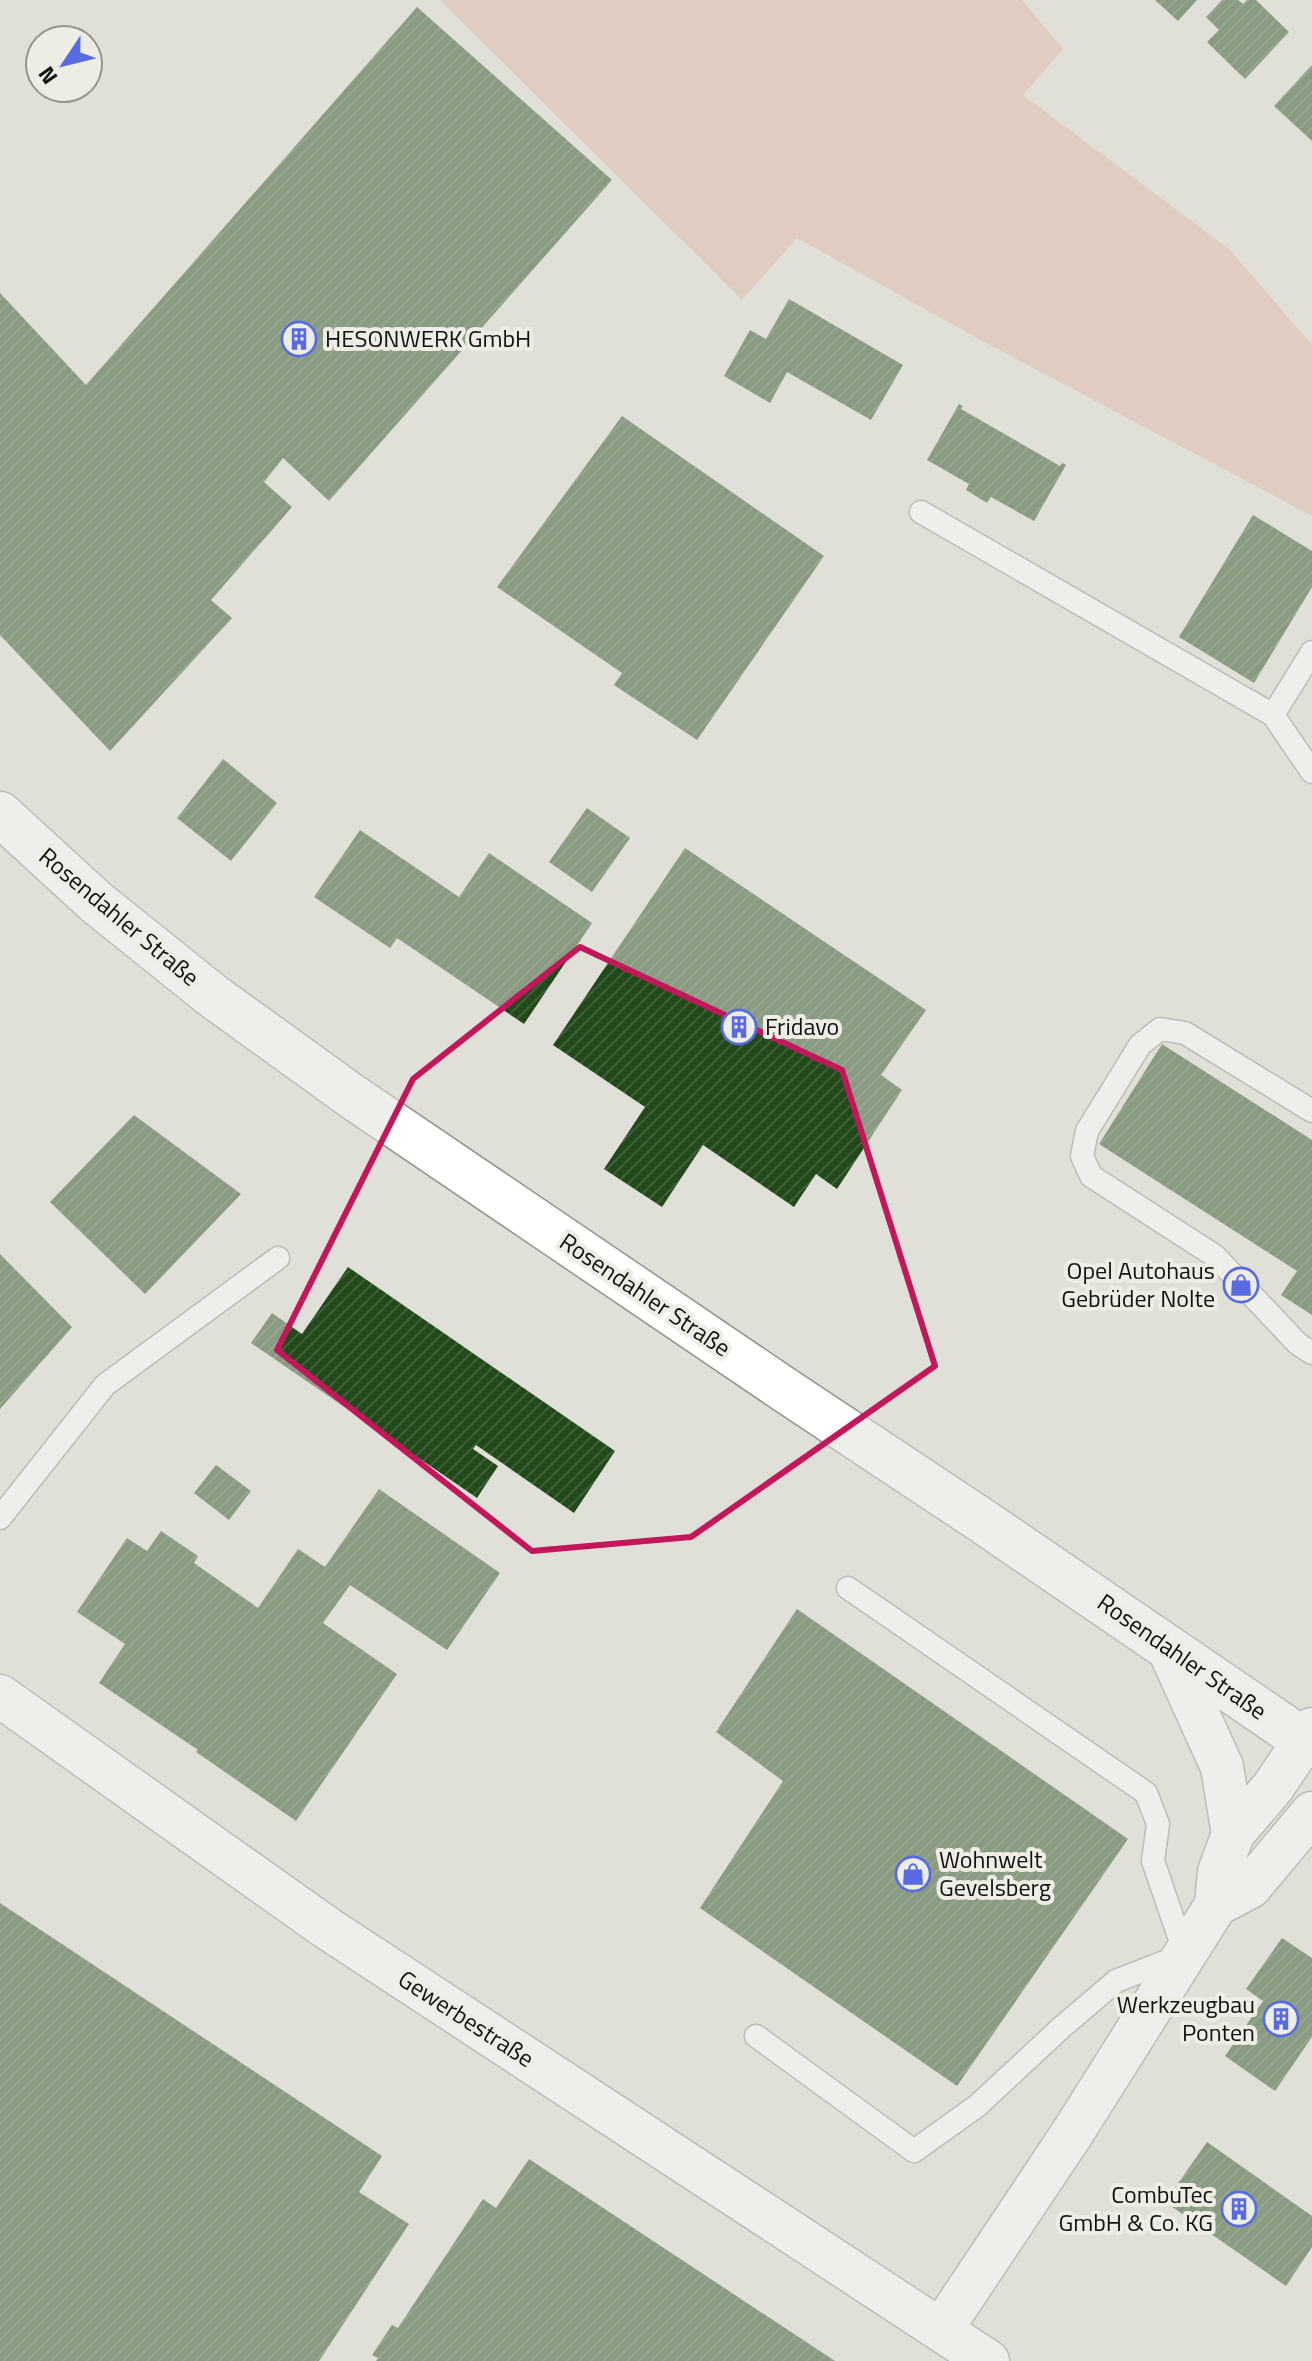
<svg xmlns="http://www.w3.org/2000/svg" width="1312" height="2361" viewBox="0 0 1312 2361" font-family="'Titillium Web',sans-serif">
  <style>
    .green { fill: #dfb3a3 }
    .building { fill: url(#building-hatch) }
    .lines { fill: none; stroke-linecap: round; stroke-linejoin: round }
    .lane-casing { stroke: #93938c; stroke-width: 25 }
    .street-casing { stroke: #93938c; stroke-width: 45 }
    .secondary-casing { stroke: #93938c; stroke-width: 47 }
    .lane { stroke: #fff; stroke-width: 22 }
    .street { stroke: #fff; stroke-width: 42 }
    .secondary { stroke: #fff; stroke-width: 44 }
    .marked { fill: none; stroke: #c2185b; stroke-width: 6; stroke-linejoin: round }
    .labels { text-anchor: middle; stroke-width: 8; stroke-linejoin: round; paint-order: stroke }
    .poi-label { font-size: 24px; fill: #12120f; stroke: #edede6; text-anchor: start }
    .street-label { font-size: 24px; fill: #12120f; stroke: #edede6 }
  </style>
  <defs>
    <pattern id="building-hatch" width="6" height="6" patternUnits="userSpaceOnUse" patternTransform="scale(2)"><rect width="6" height="6" fill="#214919"/><path d="M-1 1l2-2M0 6l6-6M5 7l2-2" fill="none" stroke="#3f5f39"/></pattern>
  </defs>
  <rect width="100%" height="100%" fill="#e0e0d8"/>
  <path class="green" d="M 440,0 L 1022,0 L 1063,49 L 1023,95 L 1230,250 L 1312,345 L 1312,516 L 975,337 L 797,238 L 742,300 Z"/>
  <g class="building">
    <path d="M 1155,0 L 1197,0 L 1178,21 Z"/>
    <path d="M 1222,0 L 1238,0 L 1243,4 L 1247,0 L 1256,0 L 1289,32 L 1245,79 L 1207,42 L 1219,30 L 1206,17 Z"/>
    <path d="M 417,7 L 612,180 L 329,501 L 283,458 L 264,482 L 292,507 L 211,600 L 232,618 L 110,751 L 0,635 L 0,293 L 86,385 Z"/>
    <path d="M 1312,65 L 1312,141 L 1274,106 Z"/>
    <path d="M 789,299 L 903,365 L 871,420 L 787,372 L 770,403 L 724,376 L 750,330 L 766,339 Z"/>
    <path d="M 959,404 L 963,406 L 961,409 L 1060,466 L 1062,463 L 1066,465 L 1034,521 L 991,497 L 987,503 L 966,490 L 969,484 L 927,460 Z"/>
    <path d="M 622,416 L 824,556 L 697,740 L 614,685 L 622,673 L 497,587 Z"/>
    <path d="M 1253,515 L 1312,551 L 1312,587 L 1254,683 L 1179,637 Z"/>
    <path d="M 223,759 L 277,803 L 231,861 L 177,818 Z"/>
    <path d="M 587,808 L 630,838 L 592,892 L 549,862 Z"/>
    <path d="M 360,830 L 459,897 L 489,853 L 592,923 L 524,1024 L 397,938 L 390,948 L 314,897 Z"/>
    <path d="M 685,848 L 926,1010 L 881,1075 L 902,1090 L 837,1189 L 816,1174 L 794,1207 L 703,1145 L 662,1207 L 604,1169 L 645,1107 L 553,1045 Z"/>
    <path d="M 1162,1044 L 1312,1140 L 1312,1315 L 1281,1295 L 1297,1271 L 1099,1144 Z"/>
    <path d="M 134,1115 L 241,1194 L 145,1294 L 50,1202 Z"/>
    <path d="M 0,1254 L 72,1327 L 0,1409 Z"/>
    <path d="M 348,1267 L 615,1451 L 574,1513 L 476,1445 L 473,1449 L 498,1466 L 477,1498 L 251,1343 L 272,1313 L 302,1334 Z"/>
    <path d="M 216,1465 L 251,1491 L 229,1520 L 194,1493 Z"/>
    <path d="M 379,1489 L 500,1573 L 447,1650 L 350,1585 L 323,1623 L 397,1674 L 296,1821 L 196,1752 L 198,1750 L 99,1683 L 125,1644 L 77,1612 L 127,1538 L 147,1551 L 161,1531 L 198,1556 L 194,1563 L 258,1608 L 298,1549 L 325,1567 Z"/>
    <path d="M 797,1609 L 1128,1839 L 957,2086 L 700,1908 L 783,1781 L 716,1732 Z"/>
    <path d="M 0,1903 L 382,2156 L 359,2192 L 409,2224 L 319,2361 L 0,2361 Z"/>
    <path d="M 1282,1938 L 1312,1958 L 1312,2037 L 1275,2091 L 1225,2056 L 1263,2001 L 1246,1989 Z"/>
    <path d="M 1207,2142 L 1312,2216 L 1312,2247 L 1286,2286 L 1165,2202 Z"/>
    <path d="M 529,2159 L 835,2361 L 376,2361 L 378,2358 L 372,2355 L 392,2325 L 398,2328 L 483,2199 L 496,2208 Z"/>
  </g>
  <g class="lines">
    <g class="lane-casing">
      <g id="lane">
        <path d="M 921,512 L 1273,715"/>
        <path d="M 1312,652 L 1273,715 L 1312,772"/>
        <path d="M 1312,1111 L 1185,1033 L 1160,1029 L 1140,1045 L 1087,1131 L 1082,1156 L 1091,1176 L 1215,1256 L 1298,1344 L 1312,1353"/>
        <path d="M 0,1518 L 105,1385 L 278,1258"/>
        <path d="M 756,2036 L 914,2151 L 977,2106 L 1062,2027 L 1116,1981 L 1185,1954 L 1153,1861 L 1158,1824 L 1146,1793 L 848,1588"/>
      </g>
    </g>
    <g class="street-casing">
      <g id="street">
        <path d="M 1169,1650 L 1222,1767 L 1233,1834"/>
        <path d="M 0,1696 L 327,1928 L 988,2361"/>
        <path d="M 1216,1905 L 1250,1887 L 1312,1813"/>
        <path d="M 941,2330 L 1073,2132 L 1216,1905 L 1219,1872 L 1233,1834 L 1273,1787 L 1312,1729"/>
      </g>
    </g>
    <g class="secondary-casing">
      <path id="secondary" d="M 0,814 L 96,902 L 213,996 L 353,1097 L 785,1390 L 981,1520 L 1312,1746"/>
    </g>
    <use href="#lane" class="lane"/>
    <use href="#street" class="street"/>
    <use href="#secondary" class="secondary"/>
  </g>
  <path d="M0 0H1312V2361H0ZM 580,947 L 842,1070 L 935,1366 L 691,1537 L 532,1551 L 277,1350 L 413,1079 Z" fill="#e0e0d8" fill-opacity=".55" fill-rule="evenodd"/>
  <path class="marked" d="M 580,947 L 842,1070 L 935,1366 L 691,1537 L 532,1551 L 277,1350 L 413,1079 Z"/>
  <defs>
    <g id="building-ring" transform="scale(1.8)"><circle r="9.5" fill="#edede6" stroke="#596be2" stroke-width="1.5"/><path d="M-4-6H4V6H1V3H-1V6H-4ZM-2.5-4.3h1.7v1.8h-1.7ZM.8-4.3h1.7v1.8H.8ZM-2.5-1h1.7V.8h-1.7ZM.8-1h1.7V.8H.8Z" fill="#596be2"/></g>
    <g id="shop-ring" transform="scale(1.8)"><circle r="9.5" fill="#edede6" stroke="#596be2" stroke-width="1.5"/><path d="M-5-2.5h2.3a2.7 3.5 0 0 1 5.4 0H5L5.5 6h-11ZM-1.5-2.5h3a1.5 2.3 0 0 0-3 0Z" fill="#596be2"/></g>
  </defs>
  <g fill-rule="evenodd">
    <use href="#building-ring" x="299" y="339"/>
    <use href="#building-ring" x="739" y="1027"/>
    <use href="#shop-ring" x="1241" y="1285"/>
    <use href="#shop-ring" x="913" y="1874"/>
    <use href="#building-ring" x="1281" y="2019"/>
    <use href="#building-ring" x="1239" y="2209"/>
  </g>
  <g class="labels">
    <g class="poi-label">
      <text x="325" y="347">HESONWERK GmbH</text>
      <text x="765" y="1035">Fridavo</text>
      <text x="1215" y="1279" text-anchor="end">Opel Autohaus<tspan x="1215" dy="28">Gebrüder Nolte</tspan></text>
      <text x="939" y="1868">Wohnwelt<tspan x="939" dy="28">Gevelsberg</tspan></text>
      <text x="1255" y="2013" text-anchor="end">Werkzeugbau<tspan x="1255" dy="28">Ponten</tspan></text>
      <text x="1213" y="2203" text-anchor="end">CombuTec<tspan x="1213" dy="28">GmbH &amp; Co. KG</tspan></text>
    </g>
    <g class="street-label">
      <text transform="translate(119 917) rotate(40)" y="8">Rosendahler Straße</text>
      <text transform="translate(645 1295) rotate(34)" y="8">Rosendahler Straße</text>
      <text transform="translate(1182 1657) rotate(35)" y="8">Rosendahler Straße</text>
      <text transform="translate(466 2019) rotate(33)" y="8">Gewerbestraße</text>
    </g>
  </g>
  <g transform="translate(64 64) rotate(235)"><circle r="38" fill="#edede6" stroke="#959590" stroke-width="2"/>
  <path d="M0-6L14 30L0 20L-14 30Z" fill="#596be2"/>
  <text y="-12" font-size="22" font-weight="bold" text-anchor="middle" fill="#12120f">N</text>
  </g>
</svg>
